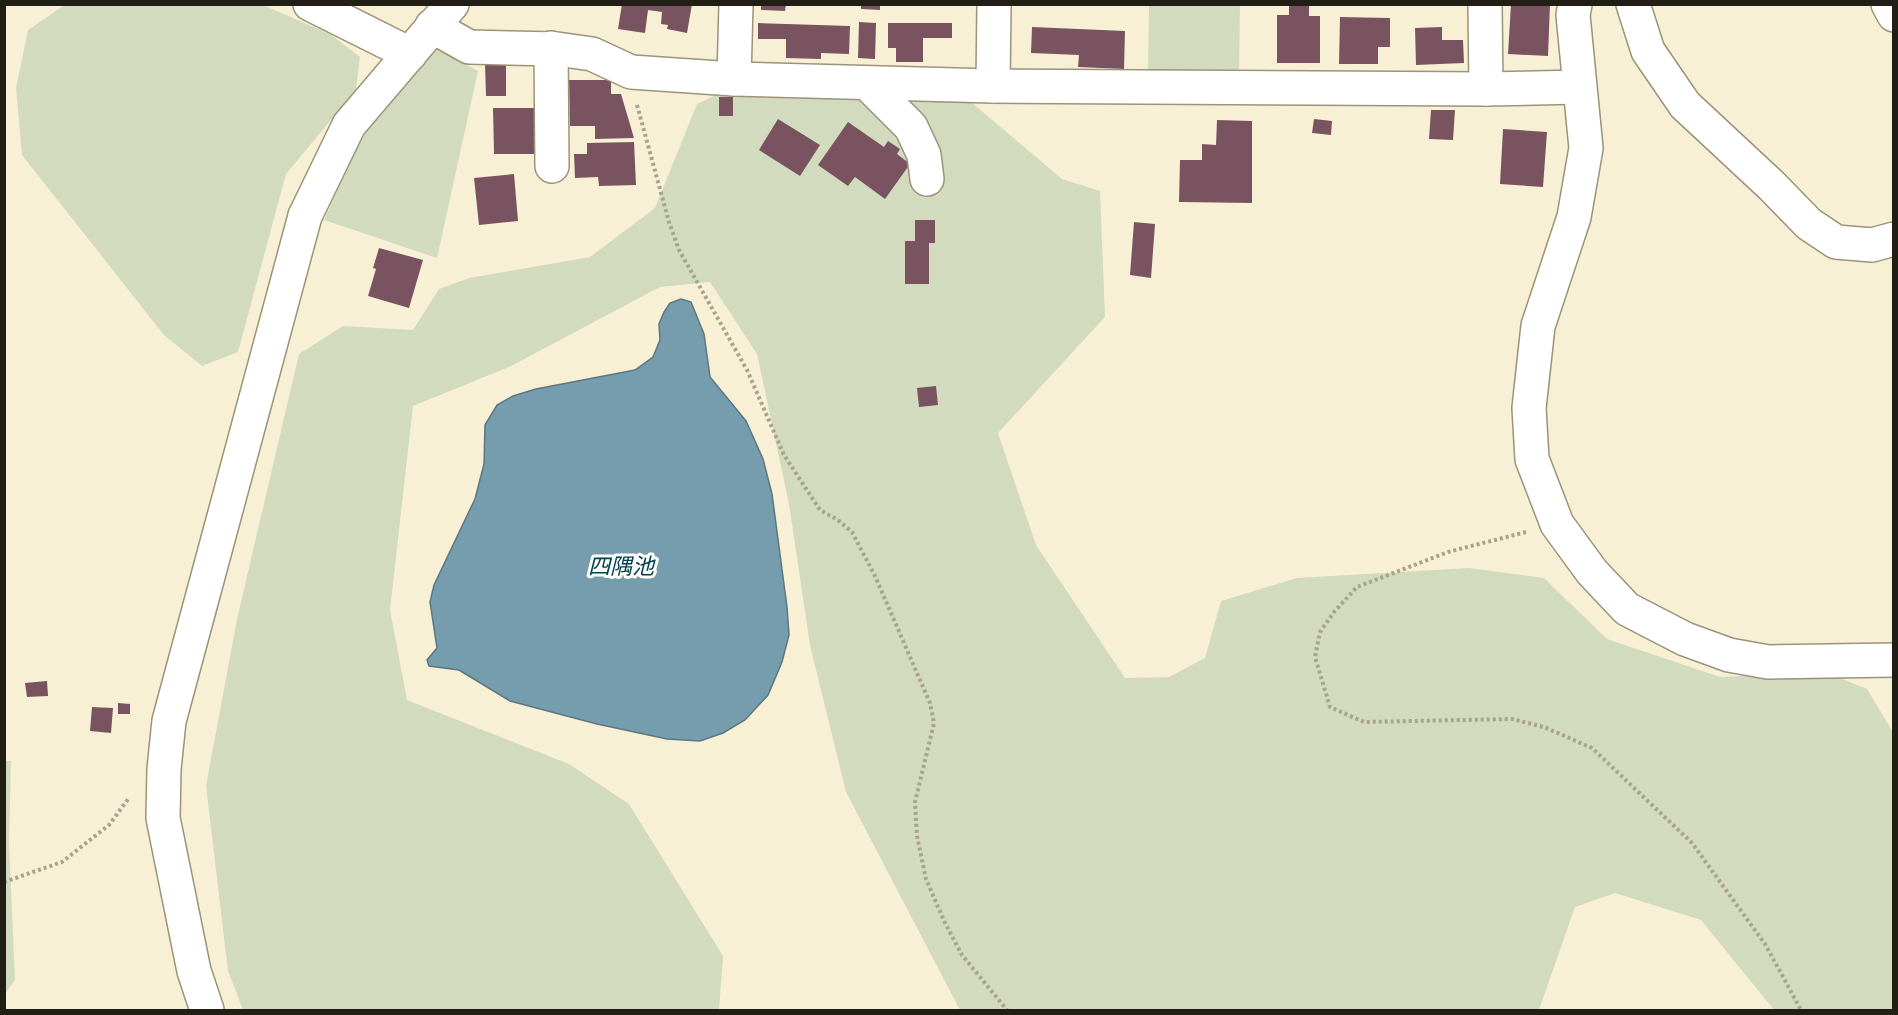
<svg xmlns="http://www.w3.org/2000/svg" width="1898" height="1015" viewBox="0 0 1898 1015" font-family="'Archivo Narrow','Noto Sans JP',sans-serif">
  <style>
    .green { fill: #d3dbbf }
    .water { fill: #759dae; stroke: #5c7780; stroke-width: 1.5 }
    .building { fill: #795460 }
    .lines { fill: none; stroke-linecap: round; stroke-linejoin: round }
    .minor-casing { stroke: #9b937a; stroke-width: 36 }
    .tertiary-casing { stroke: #9b937a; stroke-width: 36 }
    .primary-casing { stroke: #9b937a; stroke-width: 36 }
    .path { stroke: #a8a28e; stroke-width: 4; stroke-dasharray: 3 3; stroke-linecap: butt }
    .minor { stroke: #fff; stroke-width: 33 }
    .tertiary { stroke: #fff; stroke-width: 33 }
    .primary { stroke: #fff; stroke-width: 33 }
    .labels { text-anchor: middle; stroke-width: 6; stroke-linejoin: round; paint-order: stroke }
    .water-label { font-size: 22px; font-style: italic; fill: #034053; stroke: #fffdf8 }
  </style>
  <rect width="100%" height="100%" fill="#f8f0d5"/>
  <g class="green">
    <path d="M 66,4 L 263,5 L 330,34 L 360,57 L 356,90 L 286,174 L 238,352 L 202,366 L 164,335 L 22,155 L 16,88 L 28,30 Z"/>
    <path d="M 1149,5 L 1240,5 L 1239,76 L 1148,73 Z"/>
    <path d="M 437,49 L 478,71 L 437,258 L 324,220 L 360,140 Z"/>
    <path d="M 727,90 L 964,96 L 1062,179 L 1100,191 L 1105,317 L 998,433 L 1036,545 L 1125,678 L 1169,677 L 1205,658 L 1221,601 L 1297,578 L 1469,568 L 1544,578 L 1607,639 L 1720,677 L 1825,672 L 1867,689 L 1893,732 L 1893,1010 L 1774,1010 L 1701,920 L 1615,893 L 1575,907 L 1539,1010 L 960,1010 L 846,792 L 810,645 L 789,504 L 757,354 L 710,282 L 660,287 L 511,366 L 413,406 L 390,610 L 407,700 L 569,764 L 629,804 L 723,956 L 719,1010 L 243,1010 L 228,971 L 206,786 L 237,619 L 299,354 L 343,326 L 413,330 L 439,289 L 469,278 L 590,257 L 655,208 L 697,104 Z"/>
    <path d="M 5,761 L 11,761 L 9,843 L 15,980 L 5,994 Z"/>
  </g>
  <path class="water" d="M 681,299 L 691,302 L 704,334 L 710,377 L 746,421 L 763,459 L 772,494 L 787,607 L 789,635 L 782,662 L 768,695 L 745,720 L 723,733 L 700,741 L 667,739 L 597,724 L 510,701 L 459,670 L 429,666 L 427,660 L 437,648 L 430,602 L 434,585 L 475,499 L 484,464 L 485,425 L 497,405 L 513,396 L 536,389 L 635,370 L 653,357 L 660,340 L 659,324 L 664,312 L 670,303 Z"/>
  <g class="building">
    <path d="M 622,4 L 692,4 L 687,33 L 667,29 L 668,25 L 661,24 L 662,12 L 648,10 L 645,33 L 618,29 Z"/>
    <path d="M 761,4 L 786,4 L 785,11 L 761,10 Z"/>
    <path d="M 861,4 L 880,4 L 880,10 L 861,9 Z"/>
    <path d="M 1289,4 L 1309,4 L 1309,16 L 1320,16 L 1320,63 L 1277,63 L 1277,15 L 1289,15 Z"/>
    <path d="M 1511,4 L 1550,4 L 1548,56 L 1508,54 Z"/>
    <path d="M 1340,17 L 1390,18 L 1390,47 L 1378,47 L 1378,64 L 1339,64 Z"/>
    <path d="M 859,22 L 876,23 L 875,59 L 858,58 Z"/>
    <path d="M 758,23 L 850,26 L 849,54 L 821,53 L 821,59 L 786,58 L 786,39 L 758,39 Z"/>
    <path d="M 888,23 L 952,23 L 952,38 L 923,38 L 923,62 L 896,62 L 896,48 L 888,48 Z"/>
    <path d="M 1032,27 L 1125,31 L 1124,69 L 1078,67 L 1079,55 L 1031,53 Z"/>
    <path d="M 1442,27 L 1442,40 L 1463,40 L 1464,63 L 1416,65 L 1415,28 Z"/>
    <path d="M 485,64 L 506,64 L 506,96 L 486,96 Z"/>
    <path d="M 569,80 L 611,80 L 611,94 L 621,94 L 634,138 L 595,139 L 595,126 L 570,126 Z"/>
    <rect x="719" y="97" width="14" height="19"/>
    <path d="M 493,108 L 537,108 L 538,154 L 494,154 Z"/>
    <path d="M 1431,110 L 1455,110 L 1453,140 L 1429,139 Z"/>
    <path d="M 778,119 L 820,145 L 800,176 L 759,150 Z"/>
    <path d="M 1314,119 L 1332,121 L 1331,135 L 1312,133 Z"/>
    <path d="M 1217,120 L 1252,121 L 1252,203 L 1179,202 L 1180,160 L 1202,160 L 1202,144 L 1216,145 Z"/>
    <path d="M 848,122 L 884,147 L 888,141 L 900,149 L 897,154 L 910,164 L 885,199 L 855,177 L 848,186 L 818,165 Z"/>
    <path d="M 1503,129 L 1547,132 L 1543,187 L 1500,184 Z"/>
    <path d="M 634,142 L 636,185 L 599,186 L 598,177 L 575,178 L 574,154 L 587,154 L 587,143 Z"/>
    <path d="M 514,174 L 518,221 L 479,225 L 474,178 Z"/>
    <path d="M 915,220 L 935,220 L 935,243 L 929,243 L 929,284 L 905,284 L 905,241 L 915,241 Z"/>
    <path d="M 1134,222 L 1155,224 L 1151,278 L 1130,275 Z"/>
    <path d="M 379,248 L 423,260 L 409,308 L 368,296 L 376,269 L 373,268 Z"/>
    <path d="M 936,386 L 938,405 L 919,407 L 917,388 Z"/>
    <path d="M 47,681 L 48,696 L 27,697 L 25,683 Z"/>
    <path d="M 118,703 L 130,704 L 130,714 L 118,714 Z"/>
    <path d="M 92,707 L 113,708 L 111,733 L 90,731 Z"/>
  </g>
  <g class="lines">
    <g class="minor-casing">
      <g id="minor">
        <path d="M 310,4 L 410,54"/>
        <path d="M 1485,4 L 1486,89"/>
        <path d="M 1575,4 L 1573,15 L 1586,148 L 1574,217 L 1538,326 L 1529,408 L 1532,459 L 1557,524 L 1592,572 L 1627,609 L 1685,639 L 1729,655 L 1768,662 L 1894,660"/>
        <path d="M 1633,4 L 1648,51 L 1685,105 L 1772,186 L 1809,224 L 1836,242 L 1872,245 L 1894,239"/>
        <path d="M 432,26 L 469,47 L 557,49 L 592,54 L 631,72 L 734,79 L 993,86 L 1486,89 L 1579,87"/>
        <path d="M 551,48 L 552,166"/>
        <path d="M 734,79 L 736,4"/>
        <path d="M 867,83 L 911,127 L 924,155 L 927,179"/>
        <path d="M 993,86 L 994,4"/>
        <path d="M 207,1010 L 194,971 L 163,818 L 164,769 L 169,721 L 305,216"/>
      </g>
    </g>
    <g class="tertiary-casing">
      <path id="tertiary" d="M 305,216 L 349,125 L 452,4"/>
    </g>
    <g class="primary-casing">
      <path id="primary" d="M 1888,4 L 1894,15"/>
    </g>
    <g class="path">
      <path d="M 637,105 L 669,222 L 679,250 L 747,370 L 784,455 L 820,510 L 838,520 L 852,532 L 875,576 L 930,703 L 934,723 L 915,802 L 917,836 L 926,879 L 945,923 L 962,955 L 1007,1010"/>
      <path d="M 1526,532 L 1448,552 L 1357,587 L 1334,612 L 1320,632 L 1315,657 L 1330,707 L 1364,722 L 1512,719 L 1544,727 L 1592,748 L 1692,843 L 1765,944 L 1801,1010"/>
      <path d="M 4,882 L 62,862 L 109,825 L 129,798"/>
    </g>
    <use href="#minor" class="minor"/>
    <use href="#tertiary" class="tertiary"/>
    <use href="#primary" class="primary"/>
  </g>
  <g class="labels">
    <g class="water-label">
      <text x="621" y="574">四隅池</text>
    </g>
  </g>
  <rect width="1898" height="1015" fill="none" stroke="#211e15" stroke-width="12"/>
</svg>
